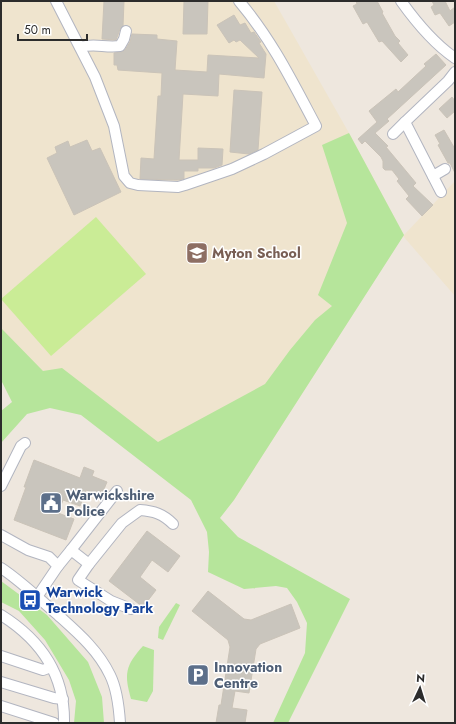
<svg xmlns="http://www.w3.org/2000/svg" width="456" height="724" viewBox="0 0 456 724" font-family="Jost,sans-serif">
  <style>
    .education { fill: #efe4ce }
    .green { fill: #b6e59b }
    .pitch { fill: #caec96 }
    .building { fill: #c9c5bd; stroke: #cac3b8 }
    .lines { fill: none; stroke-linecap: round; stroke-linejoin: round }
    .minor-casing { stroke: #b2b5c0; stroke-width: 12 }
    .minor { stroke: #fff; stroke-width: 10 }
    .labels { text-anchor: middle; stroke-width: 3; stroke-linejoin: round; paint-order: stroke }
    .education-label { font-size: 14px; font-weight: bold; fill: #785e54; stroke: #fff; text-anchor: start }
    .service-label { font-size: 14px; font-weight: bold; fill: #4e5e75; stroke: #fff; text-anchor: start }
    .transit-label { font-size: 14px; font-weight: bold; fill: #164399; stroke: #fff; text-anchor: start }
  </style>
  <rect width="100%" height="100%" fill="#eee7de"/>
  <path class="education" d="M 1,1 L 274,1 L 349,133 L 404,235 L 455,181 L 455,296 L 403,236 L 234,500 L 219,518 L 62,376 L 44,391 L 1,341 Z"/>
  <g class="green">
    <path d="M 349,133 L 404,235 L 234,500 L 220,518 L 238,537 L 350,599 L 288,723 L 273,723 L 305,653 L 307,623 L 297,602 L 287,588 L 276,586 L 244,589 L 208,572 L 209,552 L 207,532 L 191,500 L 81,415 L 50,408 L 27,414 L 1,443 L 1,411 L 12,402 L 1,380 L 1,328 L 43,371 L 62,368 L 158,442 L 265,384 L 290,350 L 315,320 L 332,306 L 318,295 L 347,223 L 322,145 Z"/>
    <path d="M 1,581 L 47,615 L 88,662 L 102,697 L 104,723 L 74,723 L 76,701 L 69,680 L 45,640 L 19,611 L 1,602 Z"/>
    <path d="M 176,603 L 180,605 L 163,640 L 158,638 L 159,627 Z"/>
    <path d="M 143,646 L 154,650 L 153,691 L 147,702 L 131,699 C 124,674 125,666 143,646 Z"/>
  </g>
  <path class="pitch" d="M 96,217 L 146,274 L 51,356 L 1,299 Z"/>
  <g class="building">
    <path d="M 104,1 L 124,1 L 123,26 L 120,29 L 116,40 L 102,39 Z"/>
    <path d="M 184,1 L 208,1 L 207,34 L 183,34 Z"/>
    <path d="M 356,1 L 377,1 L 383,12 L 382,13 L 395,36 L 400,41 L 398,43 L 408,55 L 401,62 L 382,41 L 379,42 L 367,22 L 363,24 L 353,6 L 357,4 Z"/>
    <path d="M 432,1 L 445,1 L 450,11 L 455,7 L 455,22 L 449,26 L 440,13 L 435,15 L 431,7 L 434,5 Z"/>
    <path d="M 234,15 L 240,25 L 245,23 L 251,33 L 254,32 L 261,42 L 259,43 L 266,54 L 264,78 L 219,74 L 218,96 L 183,94 L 179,160 L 198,160 L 198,148 L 223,149 L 222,165 L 214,168 L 198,168 L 198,171 L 184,171 L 184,179 L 177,180 L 140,179 L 141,158 L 154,159 L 158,96 L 161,96 L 162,73 L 118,70 L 117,65 L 114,65 L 114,53 L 121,52 L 125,50 L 130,42 L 132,34 L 157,35 L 157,39 L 177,41 L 175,70 L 207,72 L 208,55 L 259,58 L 240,40 L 236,42 L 234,40 L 229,43 L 217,25 Z"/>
    <path d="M 436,54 L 446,65 L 387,119 L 389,121 L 375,133 L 388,146 L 386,147 L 416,183 L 413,186 L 433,205 L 422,216 L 406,199 L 409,196 L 397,181 L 399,179 L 392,170 L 385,170 L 383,168 L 383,161 L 381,157 L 365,141 L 362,144 L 358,139 L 377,122 L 369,111 L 396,89 L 398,92 L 426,66 L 424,64 Z"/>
    <path d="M 234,90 L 262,92 L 258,150 L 249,154 L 230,152 Z"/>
    <path d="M 452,97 L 455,101 L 455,111 L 447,118 L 439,109 Z"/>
    <path d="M 444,130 L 455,149 L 455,173 L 450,163 L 448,163 L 438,145 L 440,144 L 435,135 Z"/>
    <path d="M 87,140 L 92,151 L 100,148 L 121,192 L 74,215 L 47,158 L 57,153 L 55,147 L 68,141 L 70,147 Z"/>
    <path d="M 34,460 L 80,478 L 84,467 L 94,471 L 92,476 L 107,482 L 101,496 L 86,490 L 80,506 L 63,500 L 58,513 L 74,519 L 66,540 L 14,520 L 26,487 L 24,487 Z"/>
    <path d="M 147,531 L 180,556 L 168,572 L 152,560 L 140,577 L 156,590 L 143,607 L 109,581 Z"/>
    <path d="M 208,591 L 244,619 L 251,620 L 291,604 L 300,628 L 260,644 L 256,649 L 249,693 L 235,691 L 232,708 L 247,710 L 245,723 L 216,723 L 219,705 L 221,705 L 230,647 L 228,640 L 192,611 Z"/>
  </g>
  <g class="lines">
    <g class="minor-casing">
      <g id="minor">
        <path d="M 56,1 L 95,77 L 114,126 L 124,176 L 130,183 L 138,185 L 178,187 L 185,185 L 232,169 L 264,154 L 316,126 C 292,81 272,40 239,1"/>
        <path d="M 401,1 C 416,22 433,43 455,58"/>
        <path d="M 80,47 C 95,43 105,48 120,46 L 124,39 L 126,31"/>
        <path d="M 393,134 L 405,122"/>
        <path d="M 433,176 L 445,169"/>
        <path d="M 441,192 L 405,122 L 448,81 L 455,72"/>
        <path d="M 1,486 L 21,446 L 25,443"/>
        <path d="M 1,535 L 28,550 L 49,557 L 58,566 L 37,597"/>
        <path d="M 71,550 L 117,491"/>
        <path d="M 89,564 L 78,580 L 111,601 L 131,609"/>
        <path d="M 58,566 L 71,550 L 89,564 L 122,523 L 140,510 C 154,511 163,514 173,524"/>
        <path d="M 1,568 C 22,582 39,599 58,615 C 78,633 98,650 110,675 C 117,689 119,707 120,723"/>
        <path d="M 1,615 C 41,640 65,675 64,723"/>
        <path d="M 1,656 L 43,670 L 51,667"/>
        <path d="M 1,682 L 54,698 L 63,699"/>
        <path d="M 1,706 L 54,723"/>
      </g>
    </g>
    <use href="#minor" class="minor"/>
  </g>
  <defs>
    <g id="school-square" transform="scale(1.15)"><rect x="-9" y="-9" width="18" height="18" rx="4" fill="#8d6e63" stroke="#fff"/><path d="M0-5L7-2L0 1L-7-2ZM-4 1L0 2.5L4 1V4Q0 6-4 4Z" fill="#fff"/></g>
    <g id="civic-square" transform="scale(1.15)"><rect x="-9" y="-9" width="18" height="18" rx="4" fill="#5c6f8a" stroke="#fff"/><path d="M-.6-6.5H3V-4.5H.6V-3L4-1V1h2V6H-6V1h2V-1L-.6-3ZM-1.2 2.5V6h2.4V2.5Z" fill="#fff"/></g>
    <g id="bus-square" transform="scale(1.15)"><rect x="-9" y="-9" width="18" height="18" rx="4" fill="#1a4fb4" stroke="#fff"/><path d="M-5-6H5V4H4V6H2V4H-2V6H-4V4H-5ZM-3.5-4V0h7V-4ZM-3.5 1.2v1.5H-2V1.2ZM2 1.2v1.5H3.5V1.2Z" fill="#fff"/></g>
    <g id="parking-square" transform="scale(1.15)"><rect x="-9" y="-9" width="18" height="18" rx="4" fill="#5c6f8a" stroke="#fff"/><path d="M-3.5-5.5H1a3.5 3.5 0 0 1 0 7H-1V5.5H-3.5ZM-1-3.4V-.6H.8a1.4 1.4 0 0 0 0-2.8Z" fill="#fff"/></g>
  </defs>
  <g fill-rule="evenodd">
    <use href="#school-square" x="197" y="253"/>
    <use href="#civic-square" x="51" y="503"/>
    <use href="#bus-square" x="30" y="600"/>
    <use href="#parking-square" x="198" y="675"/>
  </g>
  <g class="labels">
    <g class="education-label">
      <text x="212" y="258">Myton School</text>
    </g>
    <g class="service-label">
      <text x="66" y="500">Warwickshire<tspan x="66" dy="16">Police</tspan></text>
      <text x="214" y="672">Innovation<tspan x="214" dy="16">Centre</tspan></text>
    </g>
    <g class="transit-label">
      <text x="46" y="597">Warwick<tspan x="46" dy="16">Technology Park</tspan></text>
    </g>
  </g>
  <rect width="456" height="724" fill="none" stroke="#2c2c2c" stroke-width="4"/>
  <g transform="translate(420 688) rotate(4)" stroke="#ffffff" stroke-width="3" paint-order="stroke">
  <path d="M0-3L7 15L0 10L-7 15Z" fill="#2c2c2c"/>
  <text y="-6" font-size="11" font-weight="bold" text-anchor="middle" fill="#2c2c2c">N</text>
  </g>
  <path d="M18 34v6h69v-6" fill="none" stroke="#2c2c2c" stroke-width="2"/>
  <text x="24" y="34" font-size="12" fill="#2c2c2c" stroke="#ffffff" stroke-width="3" paint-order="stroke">50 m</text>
</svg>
